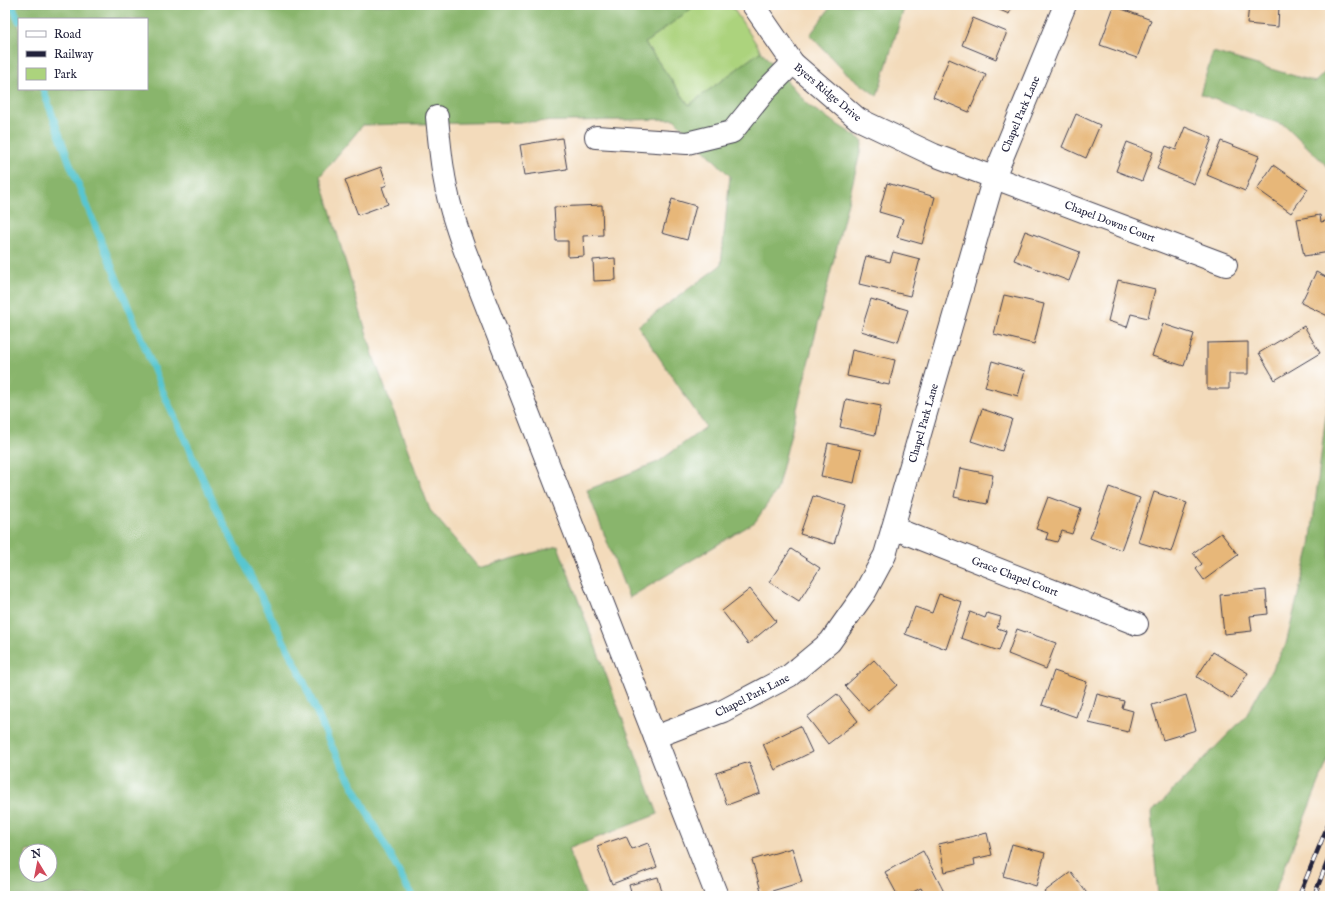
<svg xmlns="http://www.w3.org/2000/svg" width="1335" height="901" viewBox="0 0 1335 901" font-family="'IM FELL English',serif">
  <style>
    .green { fill: #acd37d; stroke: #677a5c }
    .forest { fill: #89b56c; stroke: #566c54; fill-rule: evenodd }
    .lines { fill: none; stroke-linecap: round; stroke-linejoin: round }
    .stream { stroke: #59c6d0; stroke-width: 7 }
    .building { fill: #e7b779 }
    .minor-casing { stroke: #413e4e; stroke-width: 24 }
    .minor { stroke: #fff; stroke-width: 22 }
    .rail-casing { stroke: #22223b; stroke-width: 4.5 }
    .rail { stroke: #fff; stroke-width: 3; stroke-dasharray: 9; stroke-linecap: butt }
    .labels { text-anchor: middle; stroke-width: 3; stroke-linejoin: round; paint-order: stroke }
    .street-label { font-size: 11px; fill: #22223b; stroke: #fff }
  </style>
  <rect width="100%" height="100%" fill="#fff"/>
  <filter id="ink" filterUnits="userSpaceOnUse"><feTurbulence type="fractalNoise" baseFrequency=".025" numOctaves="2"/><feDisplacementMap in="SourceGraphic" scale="8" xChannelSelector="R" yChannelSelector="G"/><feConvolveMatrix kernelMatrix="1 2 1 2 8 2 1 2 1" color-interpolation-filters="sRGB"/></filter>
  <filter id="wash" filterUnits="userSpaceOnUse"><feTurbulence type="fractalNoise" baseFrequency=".012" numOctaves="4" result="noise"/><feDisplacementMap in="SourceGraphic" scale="16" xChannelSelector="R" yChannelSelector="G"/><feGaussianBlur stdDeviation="0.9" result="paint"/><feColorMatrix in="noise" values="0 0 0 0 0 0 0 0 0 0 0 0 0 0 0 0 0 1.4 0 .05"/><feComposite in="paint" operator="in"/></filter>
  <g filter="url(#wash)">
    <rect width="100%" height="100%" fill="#f3dbbb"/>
    <path class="green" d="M 696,5 L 731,5 L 761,51 L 689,105 L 645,43 Z"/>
    <g class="forest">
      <path d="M 5,5 L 696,5 L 645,43 L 689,105 L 761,51 L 809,106 L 863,141 L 777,490 L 755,522 L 629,598 L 587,490 L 658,462 L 706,427 L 638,326 L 721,265 L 730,176 L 674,119 L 363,125 L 320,176 L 374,358 L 430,510 L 479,568 L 558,546 L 658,814 L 568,849 L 586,896 L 5,896 ZM 19,19 L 147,19 L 147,89 L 19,89 ZM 26,851 L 50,851 L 50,875 L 26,875 Z"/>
      <path d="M 832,5 L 905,5 L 877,96 L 844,71 L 810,35 Z"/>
      <path d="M 1213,52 L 1315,82 L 1330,67 L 1330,169 L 1286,126 L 1200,94 Z"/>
      <path d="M 1330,381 L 1330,755 L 1273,896 L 1158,896 L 1151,813 L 1246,716 L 1286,644 L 1310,546 Z"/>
    </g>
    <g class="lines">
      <g class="stream">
        <path d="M 12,5 L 19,21"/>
        <path d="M 43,89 L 70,164 L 163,392 L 219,514 L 300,673 L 330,743 L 412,896"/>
      </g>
    </g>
    <g id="blocks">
      <g class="building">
        <path d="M 988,5 L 1013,5 L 1009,14 Z"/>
        <path d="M 1249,5 L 1279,5 L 1278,27 L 1247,24 Z"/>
        <path d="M 1114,6 L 1151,20 L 1137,58 L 1100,45 Z"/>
        <path d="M 973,18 L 1007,32 L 996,59 L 962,45 Z"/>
        <path d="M 949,59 L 986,75 L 969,112 L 933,97 Z"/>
        <path d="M 1076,114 L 1100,125 L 1086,158 L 1062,147 Z"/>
        <path d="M 1185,127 L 1212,138 L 1194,184 L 1157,169 L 1166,146 L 1176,150 Z"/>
        <path d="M 562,138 L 567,169 L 525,175 L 520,145 Z"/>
        <path d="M 1221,141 L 1259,156 L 1245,191 L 1207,175 Z"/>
        <path d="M 1127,142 L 1153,152 L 1142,181 L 1116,171 Z"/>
        <path d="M 1273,165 L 1308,189 L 1291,213 L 1257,189 Z"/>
        <path d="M 381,167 L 387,185 L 382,187 L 388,204 L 358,215 L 345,180 Z"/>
        <path d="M 887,183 L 935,197 L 922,244 L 897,237 L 903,219 L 879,212 Z"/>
        <path d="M 672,199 L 696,206 L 687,240 L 662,233 Z"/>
        <path d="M 602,205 L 603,235 L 583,236 L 584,256 L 568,257 L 568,241 L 556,241 L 554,207 Z"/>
        <path d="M 1320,215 L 1321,222 L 1330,220 L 1330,252 L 1304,256 L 1297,219 Z"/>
        <path d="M 1025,231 L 1080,252 L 1069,281 L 1014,260 Z"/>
        <path d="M 893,252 L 920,259 L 910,296 L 859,284 L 866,256 L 890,262 Z"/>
        <path d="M 615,258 L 616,280 L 594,281 L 593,260 Z"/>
        <path d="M 1316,272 L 1330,279 L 1330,317 L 1301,303 Z"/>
        <path d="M 1118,280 L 1155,289 L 1148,318 L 1131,314 L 1127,327 L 1108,321 Z"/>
        <path d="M 1004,295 L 1044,304 L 1034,344 L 994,334 Z"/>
        <path d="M 871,299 L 908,310 L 898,342 L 861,331 Z"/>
        <path d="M 1163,324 L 1194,334 L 1184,366 L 1152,356 Z"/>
        <path d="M 1304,326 L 1320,353 L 1275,380 L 1259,353 Z"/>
        <path d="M 1248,342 L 1248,374 L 1229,374 L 1229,389 L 1207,389 L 1207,343 Z"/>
        <path d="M 852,350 L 895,360 L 889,385 L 847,376 Z"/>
        <path d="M 992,361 L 1025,371 L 1018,396 L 985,387 Z"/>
        <path d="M 846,399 L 881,406 L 875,435 L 840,427 Z"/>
        <path d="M 982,409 L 1012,419 L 1002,451 L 971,441 Z"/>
        <path d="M 828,443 L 861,450 L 854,483 L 821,476 Z"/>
        <path d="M 960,468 L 993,475 L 987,504 L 954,497 Z"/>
        <path d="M 1109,487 L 1140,498 L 1121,550 L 1090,538 Z"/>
        <path d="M 1154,492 L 1187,503 L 1171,552 L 1138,542 Z"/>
        <path d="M 813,496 L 846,506 L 834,544 L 800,534 Z"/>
        <path d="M 1048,497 L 1081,509 L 1072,534 L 1062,531 L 1057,542 L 1046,539 L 1048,533 L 1036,529 Z"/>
        <path d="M 1221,533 L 1238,555 L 1204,580 L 1196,569 L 1202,564 L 1193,553 Z"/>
        <path d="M 791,549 L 820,568 L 799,601 L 769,582 Z"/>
        <path d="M 750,589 L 776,621 L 748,644 L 722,611 Z"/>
        <path d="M 1266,590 L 1268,614 L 1250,616 L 1252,631 L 1224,634 L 1220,595 Z"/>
        <path d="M 939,594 L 962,602 L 946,649 L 905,634 L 915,607 L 932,613 Z"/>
        <path d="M 970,612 L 985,618 L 987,613 L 1001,617 L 997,628 L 1006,631 L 999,651 L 961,638 Z"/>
        <path d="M 1017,629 L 1056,643 L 1046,669 L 1008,654 Z"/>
        <path d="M 1213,652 L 1248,673 L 1232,699 L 1197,677 Z"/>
        <path d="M 874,660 L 897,685 L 868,711 L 845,686 Z"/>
        <path d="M 1054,671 L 1087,682 L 1076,717 L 1042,705 Z"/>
        <path d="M 837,694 L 858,721 L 828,744 L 807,717 Z"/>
        <path d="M 1097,694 L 1124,701 L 1122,708 L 1133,711 L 1128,732 L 1089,723 Z"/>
        <path d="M 1186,695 L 1196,730 L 1163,740 L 1152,705 Z"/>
        <path d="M 800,726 L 812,752 L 775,770 L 763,744 Z"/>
        <path d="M 749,762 L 760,793 L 727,805 L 716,773 Z"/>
        <path d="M 987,833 L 992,855 L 974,859 L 975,865 L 945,872 L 939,844 Z"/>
        <path d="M 626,836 L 632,849 L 648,843 L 657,867 L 612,884 L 597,846 Z"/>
        <path d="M 1012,844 L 1045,853 L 1036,886 L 1003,876 Z"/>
        <path d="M 792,848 L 802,882 L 762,894 L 752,860 Z"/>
        <path d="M 923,851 L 944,892 L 937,896 L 925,896 L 921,888 L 905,896 L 898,896 L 885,872 Z"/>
        <path d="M 1071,872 L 1089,896 L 1047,896 L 1044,892 Z"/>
        <path d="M 658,877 L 663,896 L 632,896 L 629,885 Z"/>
      </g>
    </g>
  </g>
  <g filter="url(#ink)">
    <use href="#blocks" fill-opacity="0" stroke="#413e4e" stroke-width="1"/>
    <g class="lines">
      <g class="minor-casing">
        <g id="minor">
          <path d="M 753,5 L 793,63 L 858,119 L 934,155 L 1226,265"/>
          <path d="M 437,117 C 440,149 443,181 452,212 C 456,225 460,238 465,251 L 717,896"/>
          <path d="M 596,137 L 687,143 L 732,132 L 766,90 L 793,63"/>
          <path d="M 893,528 L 1137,624"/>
          <path d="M 655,737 L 723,711 L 789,676 L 830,642 L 864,594 L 885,555 L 994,177 L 1065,5"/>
        </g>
      </g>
      <use href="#minor" class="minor"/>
      <g class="rail-casing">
        <g id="rail">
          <path d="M 1299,896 L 1330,820"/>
          <path d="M 1314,896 L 1330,855"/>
        </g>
      </g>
      <use href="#rail" class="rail"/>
    </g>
  </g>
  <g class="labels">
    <g class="street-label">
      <text transform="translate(828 92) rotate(40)" y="4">Byers Ridge Drive</text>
      <text transform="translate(1020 114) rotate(-67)" y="4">Chapel Park Lane</text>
      <text transform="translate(1110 221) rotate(21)" y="4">Chapel Downs Court</text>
      <text transform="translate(923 423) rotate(-74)" y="4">Chapel Park Lane</text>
      <text transform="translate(1015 576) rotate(21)" y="4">Grace Chapel Court</text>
      <text transform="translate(752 695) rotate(-27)" y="4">Chapel Park Lane</text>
    </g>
  </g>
  <rect width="1335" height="901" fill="none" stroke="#fff" stroke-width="20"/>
  <rect x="18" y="18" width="130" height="72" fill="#ffffff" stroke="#a7a7b1"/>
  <rect x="26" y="31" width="20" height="6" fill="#ffffff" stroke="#a7a7b1"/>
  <text x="54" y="38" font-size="12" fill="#22223b">Road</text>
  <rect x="26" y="51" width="20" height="6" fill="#22223b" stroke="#a7a7b1"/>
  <text x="54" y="58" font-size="12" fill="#22223b">Railway</text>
  <rect x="26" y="68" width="20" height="12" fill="#acd37d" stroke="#a7a7b1"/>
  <text x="54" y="78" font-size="12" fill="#22223b">Park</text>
  <g transform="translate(38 863) rotate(350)"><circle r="19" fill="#ffffff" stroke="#a7a7b1"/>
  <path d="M0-3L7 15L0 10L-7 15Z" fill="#d1495b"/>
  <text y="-6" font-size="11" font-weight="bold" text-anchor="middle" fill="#22223b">N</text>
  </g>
</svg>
